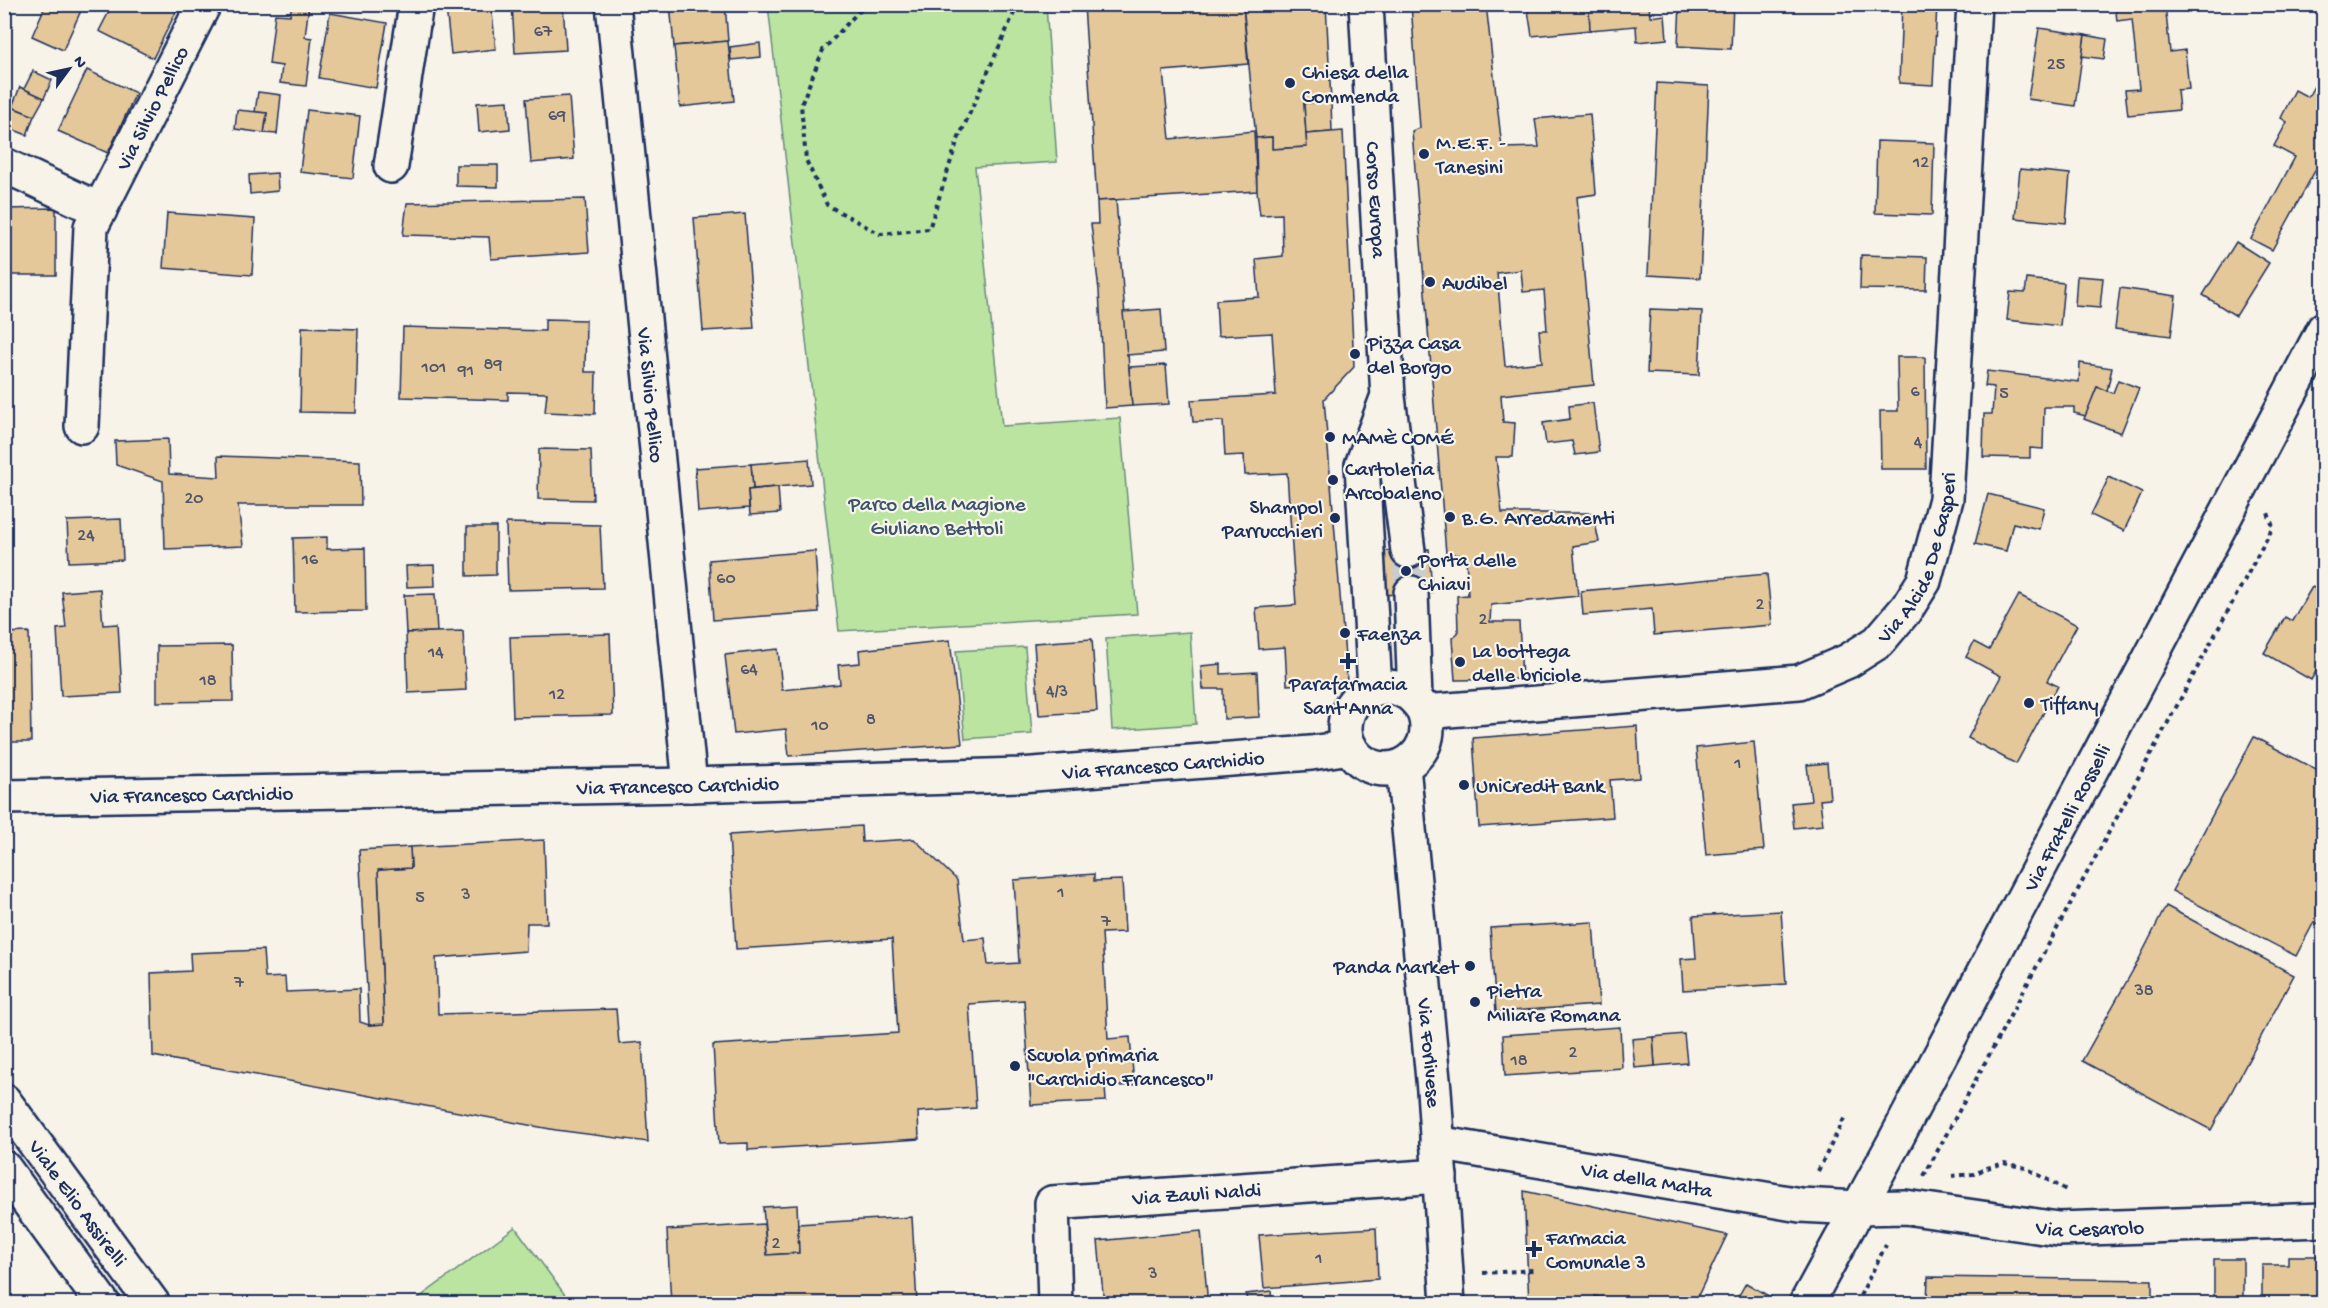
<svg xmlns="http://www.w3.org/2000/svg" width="2328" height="1308" viewBox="0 0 2328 1308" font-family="'Gochi Hand',sans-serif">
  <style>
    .green { fill: #bae4a0; stroke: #6a8a7f; stroke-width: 1.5 }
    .building { fill: #e5c899; stroke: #1b2f5e; stroke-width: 1.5; fill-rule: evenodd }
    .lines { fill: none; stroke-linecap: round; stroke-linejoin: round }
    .minor-tunnel { stroke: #cbcccc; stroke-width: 33; stroke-dasharray: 33 16; stroke-linecap: butt }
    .minor-casing { stroke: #1b2f5e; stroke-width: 38 }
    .secondary-casing { stroke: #1b2f5e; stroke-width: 38 }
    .primary-casing { stroke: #1b2f5e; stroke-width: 38 }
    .path { stroke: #1b2f5e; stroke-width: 4; stroke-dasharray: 4.5 4.5; stroke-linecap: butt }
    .minor { stroke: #f7f3e8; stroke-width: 33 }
    .secondary { stroke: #f7f3e8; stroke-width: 33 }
    .primary { stroke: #f7f3e8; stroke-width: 33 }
    .poi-dot { fill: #1b2f5e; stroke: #f7f3e8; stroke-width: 2 }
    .labels { text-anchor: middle; stroke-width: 4.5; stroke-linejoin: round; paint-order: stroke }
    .number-label { font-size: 18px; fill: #4e556d }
    .poi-label { font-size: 21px; fill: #1b2f5e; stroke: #f7f3e8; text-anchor: start }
    .street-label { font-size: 21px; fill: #1b2f5e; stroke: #f7f3e8 }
    .park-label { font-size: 21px; fill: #3b536b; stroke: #f7f3e8 }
  </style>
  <rect width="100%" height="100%" fill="#f7f3e8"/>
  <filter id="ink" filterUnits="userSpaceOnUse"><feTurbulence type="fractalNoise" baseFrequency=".0167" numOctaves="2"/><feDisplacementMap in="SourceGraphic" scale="12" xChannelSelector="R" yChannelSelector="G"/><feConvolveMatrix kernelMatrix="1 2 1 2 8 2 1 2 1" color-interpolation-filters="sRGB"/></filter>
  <g filter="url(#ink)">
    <g class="green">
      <path d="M 768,5 L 1046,5 L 1057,162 L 975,167 L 1002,426 L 1120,418 L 1137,614 L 839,631 Z"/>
      <path d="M 1190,632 L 1196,724 L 1112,730 L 1106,638 Z"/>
      <path d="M 1025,647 L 1032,734 L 965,739 L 956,651 Z"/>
      <path d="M 515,1227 L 571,1303 L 412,1303 Z"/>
    </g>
    <g class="building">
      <path d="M 46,4 L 84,4 L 63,50 L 32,36 Z"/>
      <path d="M 113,4 L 180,4 L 153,58 L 99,31 Z"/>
      <path d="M 292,4 L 309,4 L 305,37 L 312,38 L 306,86 L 280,83 L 282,66 L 269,64 L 275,14 L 290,15 Z"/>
      <path d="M 471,4 L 491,4 L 496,49 L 451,54 L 446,7 Z"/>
      <path d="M 512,4 L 563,4 L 566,50 L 515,53 Z"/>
      <path d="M 670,4 L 725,4 L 728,41 L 674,46 Z"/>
      <path d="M 1243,4 L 1248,64 L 1163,71 L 1170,139 L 1254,131 L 1257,191 L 1097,201 L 1084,5 Z"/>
      <path d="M 1243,4 L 1326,4 L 1331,102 L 1304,103 L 1307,147 L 1272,149 L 1272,137 L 1256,138 Z"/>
      <path d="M 1411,4 L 1486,4 L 1502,148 L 1539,147 L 1535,119 L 1590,114 L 1596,194 L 1577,197 L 1594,385 L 1501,395 L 1503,422 L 1515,423 L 1513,457 L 1496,457 L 1502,513 L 1593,513 L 1599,542 L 1573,546 L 1578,596 L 1491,605 L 1490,622 L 1519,622 L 1522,679 L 1455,680 L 1452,638 L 1458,633 L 1457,596 L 1468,595 L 1466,556 L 1446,553 L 1412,131 L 1420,128 ZM 1521,270 L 1523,292 L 1544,290 L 1547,330 L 1539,330 L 1542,362 L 1505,366 L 1497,273 Z"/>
      <path d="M 1536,4 L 1595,4 L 1589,6 L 1590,30 L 1532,36 L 1528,10 L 1537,8 Z"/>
      <path d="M 1595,4 L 1649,4 L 1650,17 L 1665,15 L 1667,39 L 1637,42 L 1636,26 L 1590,30 L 1589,6 Z"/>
      <path d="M 1680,4 L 1733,4 L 1731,49 L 1678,46 Z"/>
      <path d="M 1902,4 L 1937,4 L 1933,85 L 1899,83 Z"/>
      <path d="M 2115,4 L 2165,4 L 2170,52 L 2185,50 L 2189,89 L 2177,90 L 2179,110 L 2128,115 L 2125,90 L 2139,89 L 2132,19 L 2117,21 Z"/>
      <path d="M 330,13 L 387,23 L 376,88 L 319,78 Z"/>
      <path d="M 2039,28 L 2085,35 L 2075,106 L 2028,99 Z"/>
      <path d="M 2085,35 L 2107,39 L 2104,59 L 2082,56 Z"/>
      <path d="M 728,41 L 734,101 L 680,107 L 674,46 Z"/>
      <path d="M 760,43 L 761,57 L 731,60 L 730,47 Z"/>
      <path d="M 2324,68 L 2324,154 L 2272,250 L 2251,239 L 2295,157 L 2274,146 L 2287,122 L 2281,118 L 2295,90 L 2308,97 Z"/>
      <path d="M 87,70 L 136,93 L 108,153 L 58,131 Z"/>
      <path d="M 33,71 L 52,80 L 44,98 L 24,89 Z"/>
      <path d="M 1657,83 L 1709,86 L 1700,278 L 1648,275 Z"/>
      <path d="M 20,87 L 44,98 L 34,116 L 12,107 Z"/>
      <path d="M 258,92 L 281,95 L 277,134 L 264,133 L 267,113 L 255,112 Z"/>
      <path d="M 569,96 L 574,159 L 531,163 L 526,99 Z"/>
      <path d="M 508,101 L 510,129 L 479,132 L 477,103 Z"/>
      <path d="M 1331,102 L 1332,132 L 1306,134 L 1304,103 Z"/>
      <path d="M 12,107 L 34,116 L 27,135 L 4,126 Z"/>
      <path d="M 237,110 L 267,113 L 264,133 L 235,129 Z"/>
      <path d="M 307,110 L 360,116 L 353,178 L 300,172 Z"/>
      <path d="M 1343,131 L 1354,367 L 1324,399 L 1347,681 L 1287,685 L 1285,647 L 1259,649 L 1256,608 L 1296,605 L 1287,473 L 1245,475 L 1244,455 L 1225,456 L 1223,421 L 1193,422 L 1191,400 L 1276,395 L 1272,333 L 1218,336 L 1216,300 L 1259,297 L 1256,259 L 1283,256 L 1282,214 L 1260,215 L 1257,191 L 1256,138 L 1272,137 L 1272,149 L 1307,147 L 1306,134 Z"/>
      <path d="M 1877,141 L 1934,143 L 1932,215 L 1875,213 Z"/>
      <path d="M 456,165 L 498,165 L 498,187 L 456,186 Z"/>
      <path d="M 2020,169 L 2070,174 L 2066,223 L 2015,218 Z"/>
      <path d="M 277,173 L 278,191 L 250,194 L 249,175 Z"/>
      <path d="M 585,199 L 589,252 L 491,259 L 489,237 L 403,235 L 407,203 Z"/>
      <path d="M 1116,200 L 1132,406 L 1105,408 L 1099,290 L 1091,224 L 1098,224 L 1097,201 Z"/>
      <path d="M 56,208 L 56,275 L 4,275 L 4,209 Z"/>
      <path d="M 167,213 L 255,219 L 252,275 L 163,268 Z"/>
      <path d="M 745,214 L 754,328 L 703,331 L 694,218 Z"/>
      <path d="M 2236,242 L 2269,263 L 2236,316 L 2203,295 Z"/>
      <path d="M 1861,255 L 1927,257 L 1926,290 L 1860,289 Z"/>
      <path d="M 2077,276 L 2103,278 L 2100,308 L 2075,306 Z"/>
      <path d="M 2027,279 L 2064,283 L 2060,326 L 2007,320 L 2010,292 L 2025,293 Z"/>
      <path d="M 2120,288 L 2176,296 L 2171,336 L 2115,329 Z"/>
      <path d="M 1161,309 L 1164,352 L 1127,355 L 1123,312 Z"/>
      <path d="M 1650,309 L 1702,311 L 1699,375 L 1647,373 Z"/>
      <path d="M 545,319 L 586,320 L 585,372 L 596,372 L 595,414 L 545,412 L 547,393 L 508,392 L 508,400 L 401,397 L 403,327 L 545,331 Z"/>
      <path d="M 302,327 L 358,329 L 356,413 L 300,412 Z"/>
      <path d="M 1897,357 L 1925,357 L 1926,469 L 1881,469 L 1880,411 L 1898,411 Z"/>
      <path d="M 2080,363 L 2112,368 L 2107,391 L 2097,387 L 2086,416 L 2074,413 L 2074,407 L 2044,407 L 2043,449 L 2030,448 L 2030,458 L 1983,457 L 1984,414 L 1992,414 L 1994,387 L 1985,386 L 1987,371 L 2079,382 Z"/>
      <path d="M 1166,365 L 1169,404 L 1132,406 L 1129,367 Z"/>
      <path d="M 2118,380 L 2139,388 L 2121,433 L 2084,419 L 2097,387 L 2113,393 Z"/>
      <path d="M 1593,403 L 1599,452 L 1575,455 L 1572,441 L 1546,444 L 1543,423 L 1570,419 L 1569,406 Z"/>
      <path d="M 168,439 L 169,474 L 219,477 L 218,456 L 360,461 L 361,505 L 238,505 L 243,546 L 165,549 L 163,481 L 116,465 L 115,441 Z"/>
      <path d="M 539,449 L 591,450 L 593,500 L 538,499 Z"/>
      <path d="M 809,459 L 811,484 L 753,489 L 751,464 Z"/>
      <path d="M 751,464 L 753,489 L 748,490 L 749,508 L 698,512 L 695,468 Z"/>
      <path d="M 2109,477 L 2142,493 L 2124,531 L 2091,515 Z"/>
      <path d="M 778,487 L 780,513 L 750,515 L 748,490 Z"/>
      <path d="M 1988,494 L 2044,508 L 2039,529 L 2013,523 L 2006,551 L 1975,544 Z"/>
      <path d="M 121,519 L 123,560 L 69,562 L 67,521 Z"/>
      <path d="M 506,523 L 600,525 L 603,588 L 508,590 Z"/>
      <path d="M 467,527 L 496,527 L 496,575 L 467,576 Z"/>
      <path d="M 327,537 L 327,549 L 365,548 L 366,611 L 295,612 L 293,538 Z"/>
      <path d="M 1429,549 L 1432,592 L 1382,595 L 1380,551 Z"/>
      <path d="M 815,551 L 819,612 L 713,620 L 709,560 Z"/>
      <path d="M 434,565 L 435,586 L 407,587 L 406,566 Z"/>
      <path d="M 1767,574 L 1772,625 L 1654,635 L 1652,609 L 1583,615 L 1581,591 Z"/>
      <path d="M 2324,583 L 2324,658 L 2311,680 L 2264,653 L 2285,617 L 2292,621 L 2312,587 L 2319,590 Z"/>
      <path d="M 100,589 L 103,625 L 118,624 L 122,693 L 61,696 L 57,629 L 66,628 L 62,592 Z"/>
      <path d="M 435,594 L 437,632 L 406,633 L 404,595 Z"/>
      <path d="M 2019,595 L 2077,625 L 2047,681 L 2058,686 L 2016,764 L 1968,738 L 2001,676 L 1966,657 L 1974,642 L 1989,650 Z"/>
      <path d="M 463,631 L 466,690 L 408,693 L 406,633 Z"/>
      <path d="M 29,632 L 31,742 L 4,742 L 4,633 Z"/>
      <path d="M 610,634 L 613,715 L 513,717 L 510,637 Z"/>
      <path d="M 1092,639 L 1097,711 L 1039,715 L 1034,643 Z"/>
      <path d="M 950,640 L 962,744 L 789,756 L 786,729 L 734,734 L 725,655 L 778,649 L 782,690 L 840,684 L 838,665 L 860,663 L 859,650 Z"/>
      <path d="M 232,645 L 233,701 L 157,702 L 157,646 Z"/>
      <path d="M 1221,664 L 1221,674 L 1257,672 L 1259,717 L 1224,719 L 1223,689 L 1203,689 L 1201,666 Z"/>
      <path d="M 1637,726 L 1640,778 L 1610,780 L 1613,817 L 1479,827 L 1473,738 Z"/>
      <path d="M 2254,737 L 2324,774 L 2324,927 L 2314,922 L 2296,956 L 2172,891 Z"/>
      <path d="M 1754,742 L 1764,850 L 1706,855 L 1696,748 Z"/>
      <path d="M 1827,763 L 1830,799 L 1820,800 L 1823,825 L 1794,828 L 1791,803 L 1811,801 L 1807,765 Z"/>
      <path d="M 861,826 L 862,842 L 914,839 L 957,880 L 964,940 L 985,938 L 988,965 L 1019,963 L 1014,880 L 1094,874 L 1094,881 L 1122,880 L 1125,932 L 1102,933 L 1108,1039 L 1130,1037 L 1134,1085 L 1105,1087 L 1106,1101 L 1031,1105 L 1024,1000 L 969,1004 L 976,1108 L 918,1112 L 919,1139 L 748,1150 L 748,1143 L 719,1144 L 713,1045 L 898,1033 L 892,939 L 736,949 L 729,835 Z"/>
      <path d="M 544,840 L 547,923 L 527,923 L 526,951 L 436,958 L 438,1014 L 616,1009 L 619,1044 L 642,1042 L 648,1142 L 556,1130 L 153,1056 L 151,973 L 191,971 L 190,953 L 263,950 L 265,978 L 285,977 L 286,992 L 359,989 L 360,1022 L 369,1025 L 384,1024 L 378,870 L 411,868 L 410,847 Z"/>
      <path d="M 410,847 L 411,868 L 378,870 L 384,1024 L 369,1025 L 359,850 Z"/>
      <path d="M 2166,906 L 2294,975 L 2211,1130 L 2082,1061 L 2137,963 Z"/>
      <path d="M 1781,911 L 1786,984 L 1683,990 L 1681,959 L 1696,958 L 1693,916 Z"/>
      <path d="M 1593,922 L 1599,1005 L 1496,1012 L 1490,928 Z"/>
      <path d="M 1620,1027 L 1622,1068 L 1505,1076 L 1503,1035 Z"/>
      <path d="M 1684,1034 L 1687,1063 L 1655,1066 L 1653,1037 Z"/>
      <path d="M 1653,1037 L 1655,1066 L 1635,1068 L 1632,1039 Z"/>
      <path d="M 1524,1191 L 1727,1235 L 1694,1304 L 1635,1304 L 1595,1296 L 1595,1304 L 1529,1304 Z"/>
      <path d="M 797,1205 L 799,1253 L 767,1255 L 763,1207 Z"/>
      <path d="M 912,1217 L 917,1304 L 671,1304 L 667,1230 L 764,1224 L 767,1255 L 799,1253 L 798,1224 Z"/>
      <path d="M 1376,1228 L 1378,1279 L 1264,1288 L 1259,1235 Z"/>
      <path d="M 1201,1231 L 1208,1304 L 1104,1304 L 1098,1241 Z"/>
      <path d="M 2288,1256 L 2320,1256 L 2320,1304 L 2262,1304 L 2262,1265 L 2288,1265 Z"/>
      <rect x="2214" y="1259" width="29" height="45"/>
      <path d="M 1928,1277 L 2152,1280 L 2152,1304 L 1927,1304 Z"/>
      <path d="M 1746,1283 L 1779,1302 L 1778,1304 L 1734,1304 Z"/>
      <path d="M 1271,1291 L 1272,1304 L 1247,1304 L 1246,1294 Z"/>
    </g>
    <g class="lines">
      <path class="minor-tunnel" d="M 1408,551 L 1411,593"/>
      <g class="minor-casing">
        <g id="minor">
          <path id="s1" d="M 613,4 L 690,785"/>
          <path id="s2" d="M 1366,4 L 1388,397 L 1408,551"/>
          <path d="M 4,165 L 100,210"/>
          <path d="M 391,166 L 416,4"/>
          <path id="s3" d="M 82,426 L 91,227 L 204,4"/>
          <path d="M 1411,593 L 1415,699"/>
          <circle cx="1386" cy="728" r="41"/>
          <path d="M 1375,689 L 1362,465 L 1386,401"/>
          <path id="s4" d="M 1424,712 L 1799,682 L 1848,661 L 1878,642 L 1907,608 L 1924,581 L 1946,499 L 1974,4"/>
          <path id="s5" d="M 1403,766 L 1434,1090 L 1448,1304"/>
          <path id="s6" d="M 4,797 L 690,785 L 1020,775 L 1311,753 L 1350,747"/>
          <path id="s7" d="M 1437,1143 L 1800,1205 L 1858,1208 L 1905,1207 L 2058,1229 L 2324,1220"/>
          <path id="s8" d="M 1055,1304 L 1052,1203 L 1440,1176"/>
        </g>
      </g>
      <g class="secondary-casing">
        <g id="secondary">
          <path id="s9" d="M 1806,1304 L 1896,1139 L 2324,329"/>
        </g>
      </g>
      <g class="primary-casing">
        <g id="primary">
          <path id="s10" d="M 4,1101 L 153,1304"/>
          <path d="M 4,1168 L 103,1304"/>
        </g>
      </g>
      <g class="path">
        <path d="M 878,4 L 858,12 L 823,50 L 801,105 L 806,160 L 827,205 L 880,234 L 929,229 L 957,142 L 1018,4"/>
        <path d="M 1818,1171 L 1846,1115"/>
        <path d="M 1924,1176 L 2273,527 L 2268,513"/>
        <path d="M 1952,1176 L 1974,1174 L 1987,1168 L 2004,1163 L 2026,1168 L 2068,1191"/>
        <path d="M 1483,1273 L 1534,1270"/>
        <path d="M 1856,1304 L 1886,1245"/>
      </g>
      <use href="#minor" class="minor"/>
      <use href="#secondary" class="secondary"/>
      <use href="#primary" class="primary"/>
    </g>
  </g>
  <g class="poi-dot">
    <circle cx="1290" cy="83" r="6"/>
    <circle cx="1424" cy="154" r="6"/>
    <circle cx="1430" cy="282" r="6"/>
    <circle cx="1355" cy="354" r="6"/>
    <circle cx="1330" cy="437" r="6"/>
    <circle cx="1333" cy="480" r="6"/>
    <circle cx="1450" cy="517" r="6"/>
    <circle cx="1335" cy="518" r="6"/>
    <circle cx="1406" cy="571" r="6"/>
    <circle cx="1345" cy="633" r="6"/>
    <path d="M1345 652h6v6h6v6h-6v6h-6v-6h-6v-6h6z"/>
    <circle cx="1460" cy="662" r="6"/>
    <circle cx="2029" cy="703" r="6"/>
    <circle cx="1464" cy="785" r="6"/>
    <circle cx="1470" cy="966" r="6"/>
    <circle cx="1475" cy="1002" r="6"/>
    <circle cx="1015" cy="1066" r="6"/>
    <path d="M1531 1240h6v6h6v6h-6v6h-6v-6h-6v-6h6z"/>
  </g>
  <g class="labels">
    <g class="number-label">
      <text x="543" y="36">67</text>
      <text x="2056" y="69">25</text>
      <text x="557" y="120">69</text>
      <text x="1921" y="167">12</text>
      <text x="493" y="369">89</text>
      <text x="434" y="372">101</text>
      <text x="466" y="375">91</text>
      <text x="1915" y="396">6</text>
      <text x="2004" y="398">5</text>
      <text x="1918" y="447">4</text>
      <text x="194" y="503">20</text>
      <text x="86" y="540">24</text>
      <text x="310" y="564">16</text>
      <text x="726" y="583">60</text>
      <text x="1760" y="609">2</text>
      <text x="1483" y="624">2</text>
      <text x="436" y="657">14</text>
      <text x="749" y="674">64</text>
      <text x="208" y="685">18</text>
      <text x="1057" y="696">4/3</text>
      <text x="557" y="699">12</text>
      <text x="871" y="724">8</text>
      <text x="820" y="730">10</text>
      <text x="1738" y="768">1</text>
      <text x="1061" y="897">1</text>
      <text x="466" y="899">3</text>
      <text x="420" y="902">5</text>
      <text x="1106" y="926">7</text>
      <text x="239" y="987">7</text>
      <text x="2144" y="995">38</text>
      <text x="1573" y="1057">2</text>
      <text x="1519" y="1065">18</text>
      <text x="776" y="1248">2</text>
      <text x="1319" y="1263">1</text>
      <text x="1153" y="1278">3</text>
    </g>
    <g class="poi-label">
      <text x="1302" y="78">Chiesa della<tspan x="1302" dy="24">Commenda</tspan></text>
      <text x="1436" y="149">M.E.F. -<tspan x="1436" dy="24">Tanesini</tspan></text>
      <text x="1442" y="289">Audibel</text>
      <text x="1367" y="349">Pizza Casa<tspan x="1367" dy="24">del Borgo</tspan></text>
      <text x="1342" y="444">MAMÈ COMÉ</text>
      <text x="1345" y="475">Cartoleria<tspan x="1345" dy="24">Arcobaleno</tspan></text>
      <text x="1323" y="513" text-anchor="end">Shampol<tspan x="1323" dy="24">Parrucchieri</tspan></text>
      <text x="1462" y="524">B.G. Arredamenti</text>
      <text x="1418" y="566">Porta delle<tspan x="1418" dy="24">Chiavi</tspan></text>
      <text x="1357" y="640">Faenza</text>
      <text x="1472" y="657">La bottega<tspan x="1472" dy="24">delle briciole</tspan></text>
      <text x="1348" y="690" text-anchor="middle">Parafarmacia<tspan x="1348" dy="24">Sant'Anna</tspan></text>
      <text x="2041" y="710">Tiffany</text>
      <text x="1476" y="792">UniCredit Bank</text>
      <text x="1458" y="973" text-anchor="end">Panda Market</text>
      <text x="1487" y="997">Pietra<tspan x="1487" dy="24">Miliare Romana</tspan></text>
      <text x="1027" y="1061">Scuola primaria<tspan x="1027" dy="24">"Carchidio Francesco"</tspan></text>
      <text x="1546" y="1244">Farmacia<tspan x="1546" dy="24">Comunale 3</tspan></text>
    </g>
    <g class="street-label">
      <text dy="7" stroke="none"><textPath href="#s3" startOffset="333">Via Silvio Pellico</textPath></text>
      <text dy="7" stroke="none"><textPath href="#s2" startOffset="196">Corso Europa</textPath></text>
      <text dy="7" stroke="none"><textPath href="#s1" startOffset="393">Via Silvio Pellico</textPath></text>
      <text dy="7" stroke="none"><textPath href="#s4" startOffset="561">Via Alcide De Gasperi</textPath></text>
      <text dy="7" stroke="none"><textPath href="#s6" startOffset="1160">Via Francesco Carchidio</textPath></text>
      <text dy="7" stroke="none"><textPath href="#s6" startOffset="674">Via Francesco Carchidio</textPath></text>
      <text dy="7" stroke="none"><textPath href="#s6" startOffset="188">Via Francesco Carchidio</textPath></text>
      <text dy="7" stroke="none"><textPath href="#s9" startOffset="552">Via Fratelli Rosselli</textPath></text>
      <text dy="7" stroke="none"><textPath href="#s5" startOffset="288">Via Forlivese</textPath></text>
      <text dy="7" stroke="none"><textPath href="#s7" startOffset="213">Via della Malta</textPath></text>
      <text dy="7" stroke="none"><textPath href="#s8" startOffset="246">Via Zauli Naldi</textPath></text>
      <text dy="7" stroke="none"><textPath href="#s10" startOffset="126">Viale Elio Assirelli</textPath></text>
      <text dy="7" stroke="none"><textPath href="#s7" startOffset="660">Via Cesarolo</textPath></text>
    </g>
    <g class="park-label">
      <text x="937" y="510">Parco della Magione<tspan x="937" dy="24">Giuliano Bettoli</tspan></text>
    </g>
  </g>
  <rect width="2328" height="1308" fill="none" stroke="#f7f3e8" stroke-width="24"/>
  <rect x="12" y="12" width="2304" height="1284" fill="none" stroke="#1b2f5e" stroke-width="2" filter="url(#ink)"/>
  <g transform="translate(69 69) rotate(57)" stroke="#f7f3e8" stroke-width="4.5" paint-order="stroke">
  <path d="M0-4.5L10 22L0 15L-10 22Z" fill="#1b2f5e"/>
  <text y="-9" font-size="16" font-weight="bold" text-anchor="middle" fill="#1b2f5e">N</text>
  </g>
</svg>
